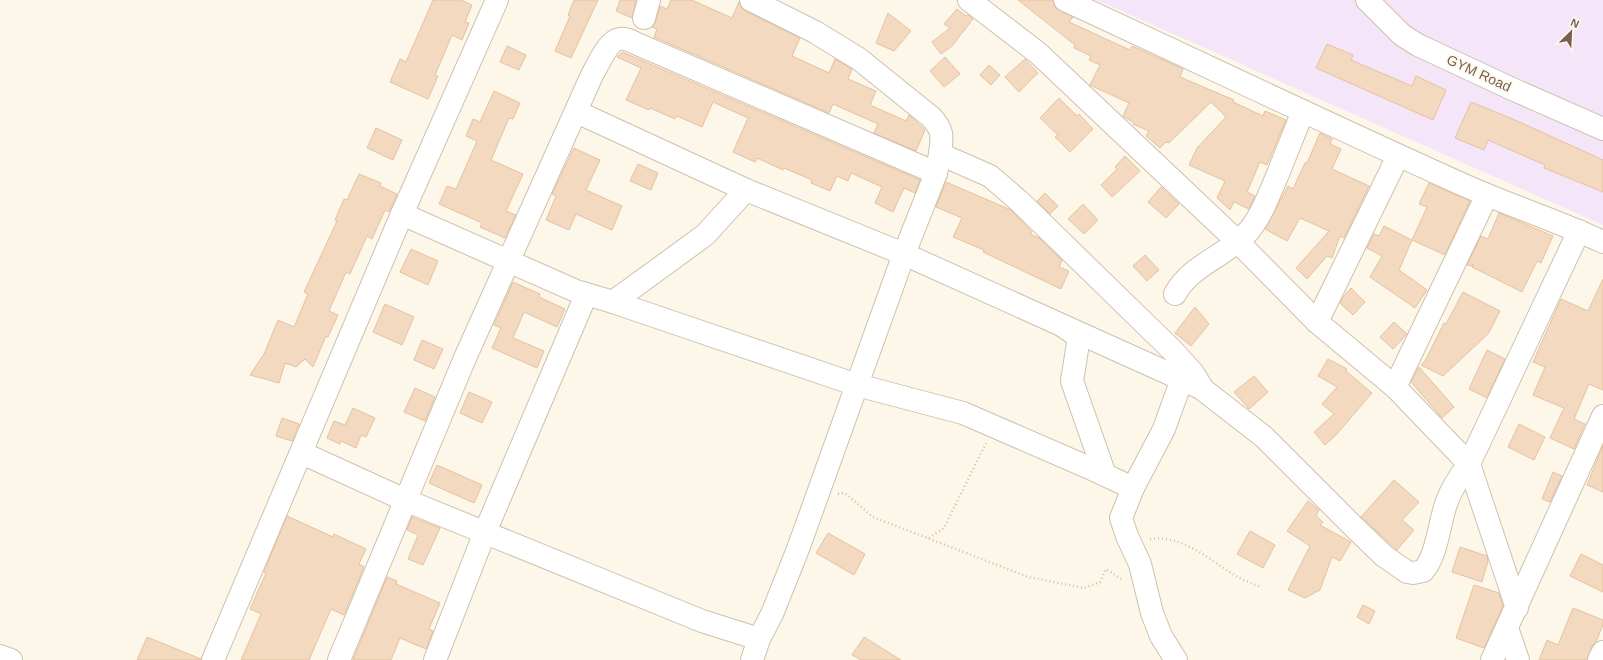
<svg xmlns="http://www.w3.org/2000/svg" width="1603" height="660" viewBox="0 0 1603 660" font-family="Helvetica,sans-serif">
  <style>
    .education { fill: #f4e5f9 }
    .building { fill: #f2d9c0; stroke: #e5c2a0 }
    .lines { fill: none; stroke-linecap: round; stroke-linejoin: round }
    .minor-casing { stroke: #cfc0ae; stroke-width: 24 }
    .path { stroke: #d8bda3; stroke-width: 2.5; stroke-dasharray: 1 3; stroke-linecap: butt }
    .minor { stroke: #fff; stroke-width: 22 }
    .labels { text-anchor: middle; stroke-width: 4; stroke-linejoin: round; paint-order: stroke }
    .street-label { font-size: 14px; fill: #78604c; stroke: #fffaef }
  </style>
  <rect width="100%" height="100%" fill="#fdf7e9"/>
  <path class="education" d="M 1097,0 L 1603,0 L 1603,225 Z"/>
  <g class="building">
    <path d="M 433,0 L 461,0 L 472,5 L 465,22 L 469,23 L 462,40 L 452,35 L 435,75 L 438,76 L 428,99 L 390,82 L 400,59 L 406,62 Z"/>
    <path d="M 574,0 L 598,0 L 571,58 L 555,51 L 570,16 L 568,15 Z"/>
    <path d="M 620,0 L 636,0 L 632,18 L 616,11 Z"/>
    <path d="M 671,0 L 692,0 L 732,18 L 739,2 L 741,7 L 745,11 L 800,38 L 792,56 L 829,73 L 835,59 L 852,69 L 848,79 L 876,91 L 870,105 L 906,121 L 909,115 L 925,130 L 916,151 L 874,133 L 878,124 L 833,104 L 829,113 L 654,37 L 657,29 L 652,27 L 656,21 L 660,6 L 667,9 Z"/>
    <path d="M 1018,0 L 1053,0 L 1055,7 L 1073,17 L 1069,22 L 1130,50 L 1132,46 L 1183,69 L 1180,77 L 1234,100 L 1233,102 L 1263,116 L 1265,111 L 1286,120 L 1267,165 L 1260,162 L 1247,192 L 1255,196 L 1249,209 L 1234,202 L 1230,210 L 1217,198 L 1225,181 L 1189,165 L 1197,148 L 1226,117 L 1211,102 L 1169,143 L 1166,142 L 1160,148 L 1146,136 L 1149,131 L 1133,124 L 1134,123 L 1123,116 L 1129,103 L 1090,85 L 1100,65 L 1089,60 L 1091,56 L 1074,48 L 1075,45 Z"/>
    <path d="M 957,9 L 966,16 L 968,15 L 973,19 L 952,46 L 941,54 L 932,42 L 950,28 L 944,24 Z"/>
    <path d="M 888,13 L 911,31 L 894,51 L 876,43 Z"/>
    <path d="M 1327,44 L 1353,55 L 1351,60 L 1412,86 L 1416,76 L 1446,90 L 1433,120 L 1316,68 Z"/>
    <path d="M 507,46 L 526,55 L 519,70 L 500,62 Z"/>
    <path d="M 622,52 L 920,180 L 915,193 L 904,188 L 893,212 L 875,203 L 882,187 L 851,173 L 848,181 L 837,176 L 830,191 L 811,183 L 812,180 L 784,168 L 783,170 L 757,158 L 755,162 L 733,152 L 748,118 L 713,102 L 702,127 L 677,116 L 675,119 L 650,108 L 649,110 L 626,100 L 641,68 L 617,57 Z"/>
    <path d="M 945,57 L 960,74 L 944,87 L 930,71 Z"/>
    <path d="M 1025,59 L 1038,73 L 1019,92 L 1005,77 Z"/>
    <path d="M 989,65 L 1000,75 L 991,85 L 980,75 Z"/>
    <path d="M 494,91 L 520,103 L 513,119 L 509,118 L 491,160 L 523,174 L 506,211 L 516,215 L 505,238 L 480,227 L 482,223 L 439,204 L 447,186 L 456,189 L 477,141 L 466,136 L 473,119 L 480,122 Z"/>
    <path d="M 1059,98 L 1077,116 L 1079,114 L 1093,129 L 1070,152 L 1055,137 L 1058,135 L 1040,118 Z"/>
    <path d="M 1471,102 L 1515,120 L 1603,160 L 1603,192 L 1544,168 L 1545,165 L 1488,140 L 1484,150 L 1455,138 Z"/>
    <path d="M 376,128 L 402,140 L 393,160 L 367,148 Z"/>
    <path d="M 1320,133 L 1332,139 L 1330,144 L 1341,149 L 1332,169 L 1369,186 L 1344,238 L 1340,236 L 1332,258 L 1327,256 L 1307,279 L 1296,268 L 1329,231 L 1300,218 L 1287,241 L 1265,229 L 1288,186 L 1293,189 L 1305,163 L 1307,163 Z"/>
    <path d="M 574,148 L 600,160 L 586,190 L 622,206 L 612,230 L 576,214 L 569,230 L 546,220 L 556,196 L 552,194 Z"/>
    <path d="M 1125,156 L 1140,171 L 1112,197 L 1101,185 L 1117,169 L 1115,167 Z"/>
    <path d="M 638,164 L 658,173 L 651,190 L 630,181 Z"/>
    <path d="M 359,174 L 381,183 L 380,186 L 397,194 L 389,212 L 385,210 L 372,239 L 367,236 L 350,274 L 346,272 L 329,311 L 338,315 L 328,337 L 326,336 L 313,367 L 305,359 L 296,367 L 285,363 L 279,383 L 250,375 L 264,354 L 278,320 L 294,327 L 308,294 L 304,292 L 337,221 L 335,220 L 344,199 L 347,200 Z"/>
    <path d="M 946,182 L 1011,210 L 1032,232 L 1030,234 L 1039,238 L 1062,260 L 1059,267 L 1069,271 L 1061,289 L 983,252 L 984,250 L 953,237 L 962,218 L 936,207 Z"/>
    <path d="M 1429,183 L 1470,201 L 1445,255 L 1412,240 L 1427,207 L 1419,204 Z"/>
    <path d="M 1161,187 L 1179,204 L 1166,218 L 1148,202 Z"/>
    <path d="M 1045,193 L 1058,206 L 1050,214 L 1037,201 Z"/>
    <path d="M 1083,204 L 1098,220 L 1084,234 L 1068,219 Z"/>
    <path d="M 1499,213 L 1553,236 L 1541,263 L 1537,261 L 1522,292 L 1472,267 L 1473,264 L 1471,266 L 1467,265 L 1481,236 L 1488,239 Z"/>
    <path d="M 1384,226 L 1412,240 L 1399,270 L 1427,290 L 1415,308 L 1370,277 L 1382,256 L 1367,248 L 1374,234 L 1379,236 Z"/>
    <path d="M 411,249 L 438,261 L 428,285 L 400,272 Z"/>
    <path d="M 1145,255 L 1159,270 L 1147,281 L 1133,266 Z"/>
    <path d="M 1603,279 L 1603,390 L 1589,384 L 1574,419 L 1585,424 L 1574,449 L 1550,438 L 1564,408 L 1533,395 L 1545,367 L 1533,362 L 1561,299 L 1588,311 Z"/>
    <path d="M 513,282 L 540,294 L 539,297 L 565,309 L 557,327 L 524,312 L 513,338 L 544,351 L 537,368 L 492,348 L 501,328 L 494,325 Z"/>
    <path d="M 1351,288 L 1365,302 L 1353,315 L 1340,303 L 1343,297 Z"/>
    <path d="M 1463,292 L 1500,311 L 1488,334 L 1443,376 L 1421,365 L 1425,361 L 1444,323 L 1446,324 Z"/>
    <path d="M 385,304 L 414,317 L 402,345 L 373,332 Z"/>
    <path d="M 1195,307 L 1209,324 L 1191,346 L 1175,333 Z"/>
    <path d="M 1394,322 L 1407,334 L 1393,349 L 1380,337 Z"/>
    <path d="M 422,340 L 443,349 L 434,369 L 414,360 Z"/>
    <path d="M 1487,350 L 1505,359 L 1487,398 L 1469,389 Z"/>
    <path d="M 1328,359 L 1347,369 L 1346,371 L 1372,393 L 1336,435 L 1325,445 L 1314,432 L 1334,414 L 1322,404 L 1337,387 L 1318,376 Z"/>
    <path d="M 1419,367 L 1454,407 L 1442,418 L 1411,382 Z"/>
    <path d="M 1254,376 L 1268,392 L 1249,409 L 1234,392 Z"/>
    <path d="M 415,388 L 435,397 L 425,421 L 404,412 Z"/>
    <path d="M 469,392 L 492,402 L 482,423 L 460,413 Z"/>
    <path d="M 353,408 L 375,418 L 366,437 L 361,435 L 356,448 L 341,441 L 340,444 L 327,438 L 334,421 L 345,425 Z"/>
    <path d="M 282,418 L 299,424 L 292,441 L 276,436 Z"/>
    <path d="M 1519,424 L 1545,437 L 1534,460 L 1508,447 Z"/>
    <path d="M 1603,446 L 1603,492 L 1587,485 Z"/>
    <path d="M 437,465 L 482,485 L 474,503 L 429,483 Z"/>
    <path d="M 1553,472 L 1562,476 L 1550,502 L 1542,499 Z"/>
    <path d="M 1394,480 L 1419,502 L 1402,520 L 1414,530 L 1397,550 L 1361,517 Z"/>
    <path d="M 1308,501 L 1319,510 L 1316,516 L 1323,522 L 1320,525 L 1351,542 L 1340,561 L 1332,557 L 1320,590 L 1305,598 L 1288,590 L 1310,546 L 1287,531 Z"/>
    <path d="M 287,516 L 333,537 L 334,534 L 366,549 L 359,564 L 364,567 L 344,615 L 331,609 L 309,660 L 241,660 L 261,614 L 250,609 L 266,573 L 264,572 Z"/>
    <path d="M 412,517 L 440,528 L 423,565 L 408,559 L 418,535 L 407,530 Z"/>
    <path d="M 1250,531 L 1275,545 L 1263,568 L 1237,554 Z"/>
    <path d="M 828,533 L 865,554 L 854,575 L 816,553 Z"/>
    <path d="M 1460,547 L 1487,556 L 1488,561 L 1482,582 L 1452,572 Z"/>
    <path d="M 1581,554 L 1603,565 L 1603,592 L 1570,576 Z"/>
    <path d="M 387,577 L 397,581 L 396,584 L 440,603 L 429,629 L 433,631 L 426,649 L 400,638 L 391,660 L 353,660 Z"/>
    <path d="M 1474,585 L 1499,593 L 1503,606 L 1484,648 L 1456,638 Z"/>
    <path d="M 1363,605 L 1375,611 L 1369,624 L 1357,617 Z"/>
    <path d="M 1573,608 L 1603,620 L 1603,625 L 1596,642 L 1592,646 L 1587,660 L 1539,660 L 1547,640 L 1558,645 Z"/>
    <path d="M 147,637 L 201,659 L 201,660 L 137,660 Z"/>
    <path d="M 864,637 L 901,660 L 861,660 L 852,655 Z"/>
  </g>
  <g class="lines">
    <g class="minor-casing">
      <g id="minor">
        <path d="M 751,0 L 815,32 L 859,59 L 931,117 C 944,131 942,136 940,154 L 990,176 L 1019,201 L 1172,350 L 1193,373 L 1201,386"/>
        <path d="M 969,0 L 1038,53 L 1238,242 L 1317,322 L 1395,387 L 1469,464 L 1517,608"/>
        <path d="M 1065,0 C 1199,62 1332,126 1466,186 C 1511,206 1558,221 1603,242"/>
        <path d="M 1367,0 L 1402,35 L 1418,45 L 1510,88 L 1603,129"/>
        <path d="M 644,18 L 649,0"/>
        <path d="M 577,112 L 746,190 L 904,254 L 1201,388 L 1264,437 L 1355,528 L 1384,556 L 1407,572 L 1413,573 L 1423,571 C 1437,556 1439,524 1446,504 C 1451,489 1459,477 1469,464 L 1579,231"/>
        <path d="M 402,214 L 576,291 L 613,302 L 857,385 L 963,413 L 1092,469 L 1133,488"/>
        <path d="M 1175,294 C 1190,266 1223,257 1245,235 C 1261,219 1269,194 1278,174 C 1286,153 1295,132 1303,111"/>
        <path d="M 613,302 L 705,235 L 746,190"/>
        <path d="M 1317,322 L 1398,156"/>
        <path d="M 1063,326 L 1079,337 L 1072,381 L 1105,475"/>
        <path d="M 1395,387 L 1487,195"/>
        <path d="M 302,453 L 405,500 L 702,621 L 759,639 L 772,614 L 798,549 L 904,254 L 936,173 L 940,154"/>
        <path d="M 1507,628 L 1518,660"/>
        <path d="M 0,656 L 11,660"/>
        <path d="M 213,660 L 402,214 L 497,0"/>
        <path d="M 339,660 L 465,358 L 592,75 C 598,65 608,40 620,39 C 625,38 631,41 635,43 L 936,173"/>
        <path d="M 435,660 L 485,532 L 586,295"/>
        <path d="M 752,660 L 759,639"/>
        <path d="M 1176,660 L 1161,636 L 1152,613 L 1140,564 L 1127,536 L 1121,518 L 1133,488 L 1164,429 L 1182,379"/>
        <path d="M 1492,660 L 1603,416"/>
        <path d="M 1599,660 L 1603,652"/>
      </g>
    </g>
    <g class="path">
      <path d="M 838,494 L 845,493 L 873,517 L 1028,577 L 1084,588 L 1100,582 L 1106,569 L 1123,580"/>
      <path d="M 929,538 L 944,528 L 986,443"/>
      <path d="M 1150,539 C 1185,535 1210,561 1238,577 C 1245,581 1253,584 1261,587"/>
    </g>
    <use href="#minor" class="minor"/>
  </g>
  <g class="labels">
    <g class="street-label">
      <text transform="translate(1479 73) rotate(25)" y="5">GYM Road</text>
    </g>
  </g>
  <g transform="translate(1571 32) rotate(24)" stroke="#fffaef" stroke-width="3" paint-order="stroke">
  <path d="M0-3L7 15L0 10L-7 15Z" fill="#78604c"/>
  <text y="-6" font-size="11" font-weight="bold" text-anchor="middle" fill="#78604c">N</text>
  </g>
</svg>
